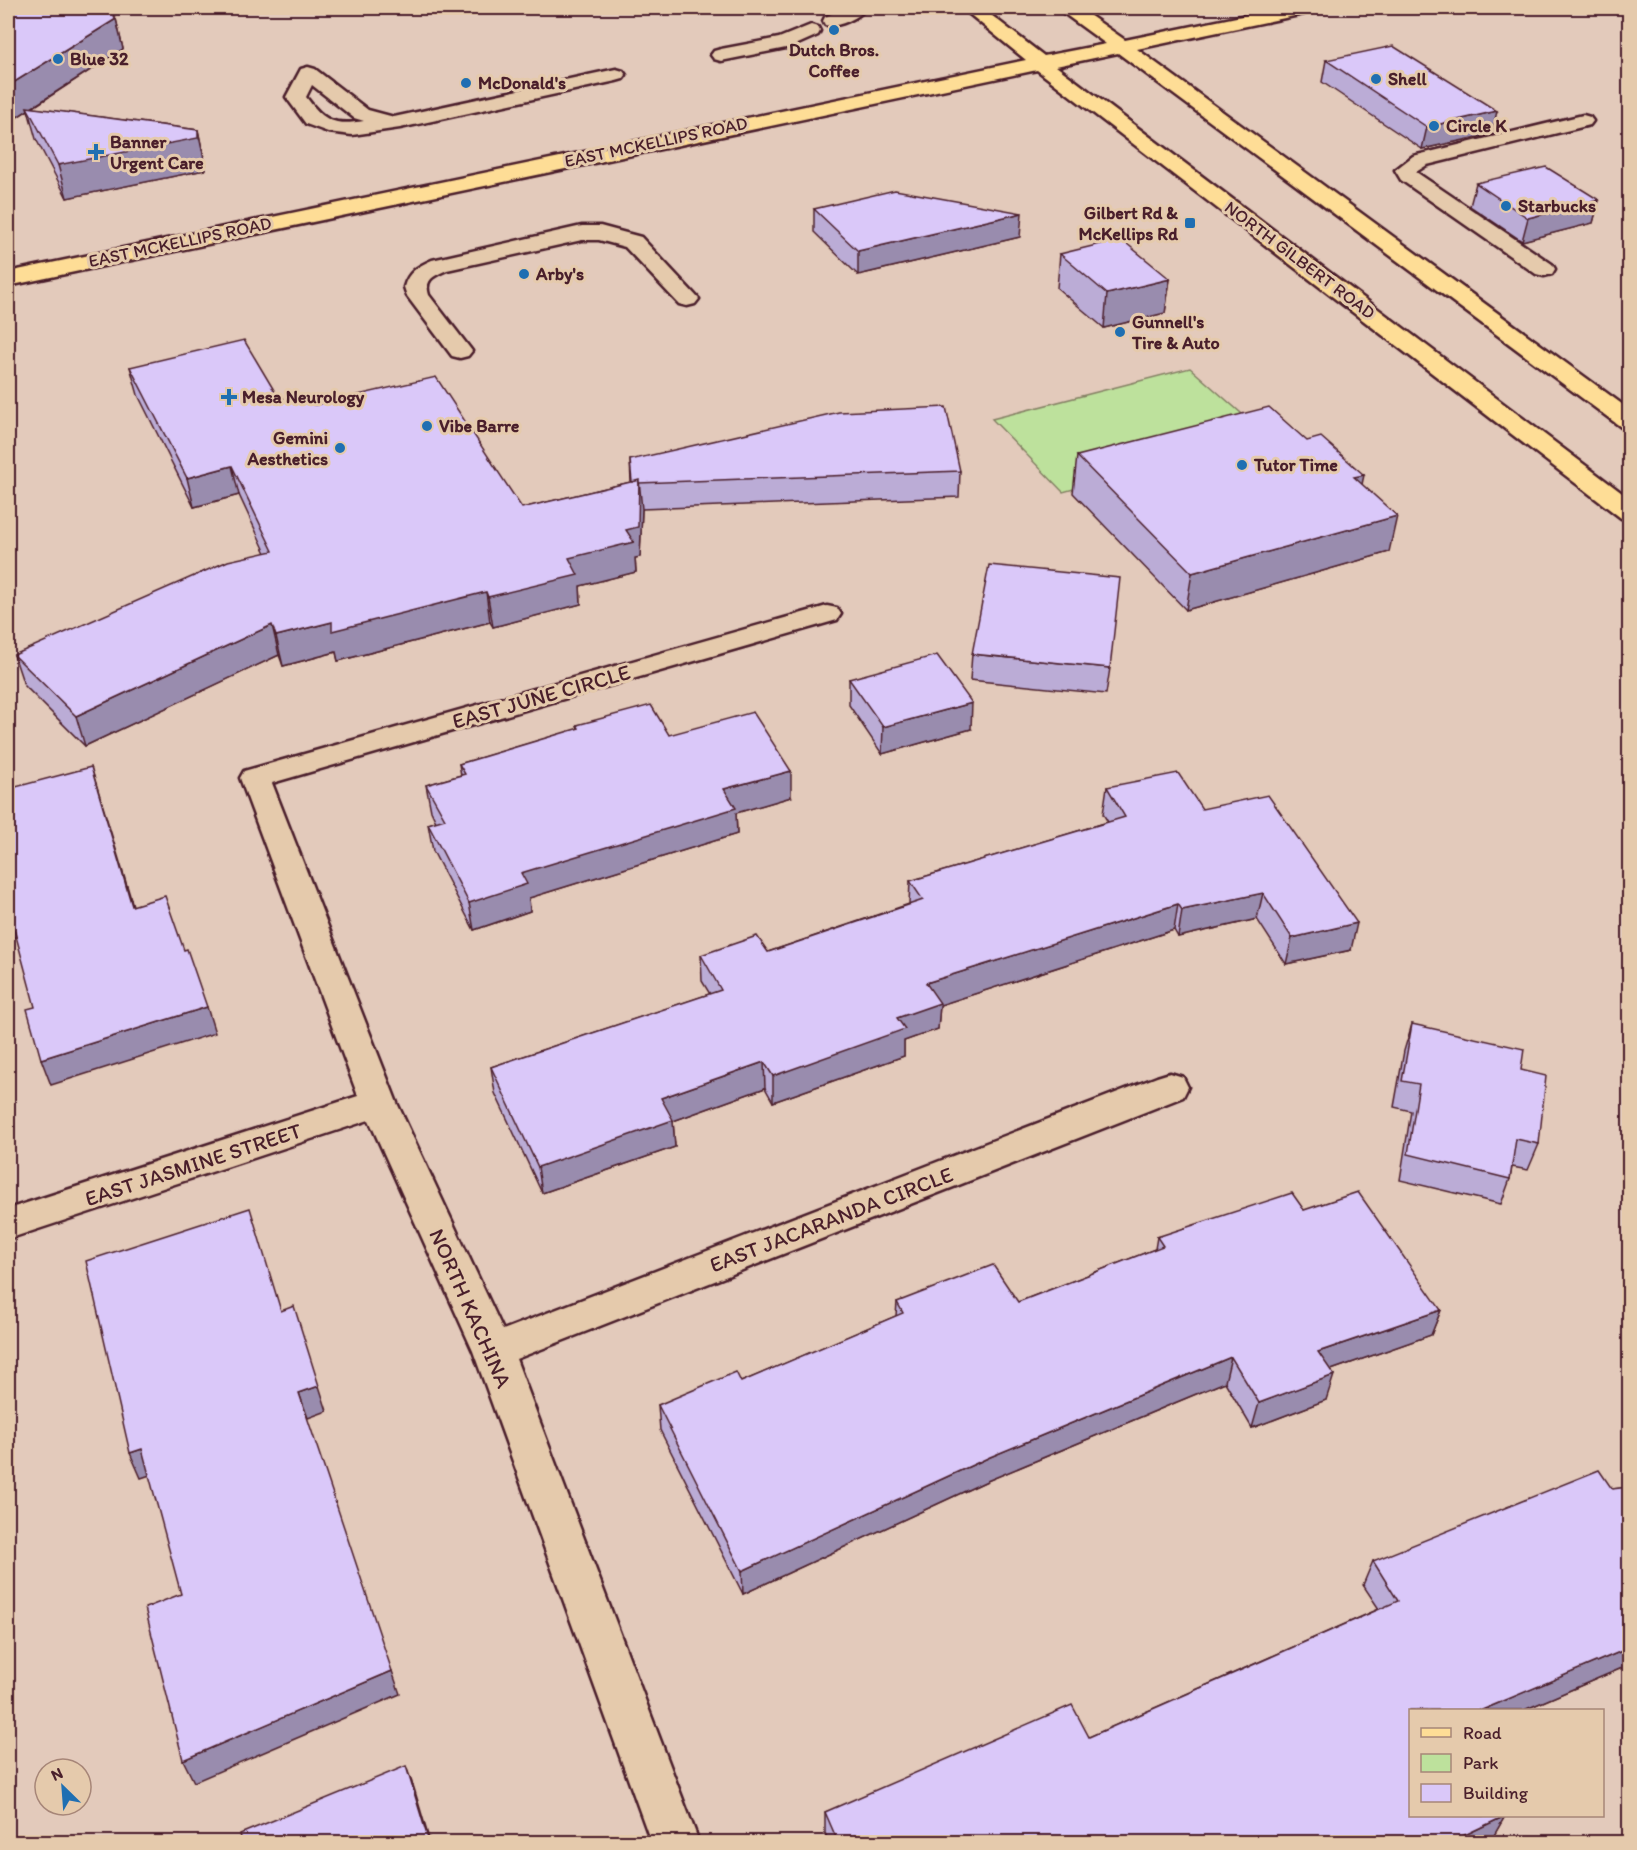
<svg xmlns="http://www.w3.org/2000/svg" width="1637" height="1850" viewBox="0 0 1637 1850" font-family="Itim,sans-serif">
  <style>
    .green { fill: #bde19c; stroke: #848064; stroke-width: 1.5 }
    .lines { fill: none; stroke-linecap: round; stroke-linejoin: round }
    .service-casing { stroke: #4a1f2b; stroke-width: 5 }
    .minor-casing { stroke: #4a1f2b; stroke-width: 5 }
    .primary-casing { stroke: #4a1f2b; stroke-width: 5 }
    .service { fill: #e5caac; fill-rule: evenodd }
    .minor { fill: #e5caac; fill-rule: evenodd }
    .primary { fill: #fedd96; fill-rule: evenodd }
    .wall { fill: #bbacd6; stroke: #4a1f2b; stroke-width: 1.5 }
    .shaded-wall { fill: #998cae; stroke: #4a1f2b; stroke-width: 1.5 }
    .building { fill: #dac8f9; stroke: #4a1f2b; stroke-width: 1.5 }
    .poi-dot { fill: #1f6fb2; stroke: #e5caac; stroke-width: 2 }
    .labels { text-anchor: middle; stroke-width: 6; stroke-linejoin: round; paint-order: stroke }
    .far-poi-label { font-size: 18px; font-weight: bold; fill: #4a1f2b; stroke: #e5caac; text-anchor: start }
    .far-street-label { font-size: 18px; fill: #4a1f2b; stroke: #e5caac }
    .street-label { font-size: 22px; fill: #4a1f2b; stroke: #e5caac }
  </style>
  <rect width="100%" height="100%" fill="#e3cabb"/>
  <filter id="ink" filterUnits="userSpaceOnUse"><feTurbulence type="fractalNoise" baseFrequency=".0167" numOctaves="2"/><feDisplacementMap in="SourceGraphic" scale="12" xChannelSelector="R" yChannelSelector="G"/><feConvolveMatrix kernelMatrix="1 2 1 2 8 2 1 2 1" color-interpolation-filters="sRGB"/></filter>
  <g filter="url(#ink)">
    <path class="green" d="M 1190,368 L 1267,436 L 1063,492 L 992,419 Z"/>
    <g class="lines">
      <g class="service-casing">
        <g id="service">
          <path d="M 844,8 L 866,8 C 859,18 838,28 825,25 L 823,21 L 825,17 Z"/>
          <path d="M 811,25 L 818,27 L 820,31 L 818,35 L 791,47 L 721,61 L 714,59 L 711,55 L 714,51 L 721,49 L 779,38 Z"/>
          <path d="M 308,67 L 315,69 L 368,110 L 394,117 L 616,69 L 623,71 L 626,75 L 623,79 L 616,81 L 400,128 L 352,135 L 328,132 L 306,124 L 286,97 L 301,69 ZM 312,85 L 354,118 L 364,121 C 333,126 324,121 306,97 Z"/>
          <path d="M 1583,115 L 1590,117 L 1593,121 L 1590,125 L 1427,165 L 1416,172 L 1552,264 L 1555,269 L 1552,274 L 1544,276 L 1536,274 L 1401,180 L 1395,170 L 1413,156 Z"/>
          <path d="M 582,226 L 600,226 L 641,237 L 699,299 L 695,304 L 687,306 L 679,304 L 625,247 L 599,240 L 582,240 L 447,270 C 434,276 424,279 429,295 L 472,351 L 468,356 L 460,358 L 452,356 L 407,296 L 404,287 C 408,272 418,266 432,260 Z"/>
        </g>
      </g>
      <g class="minor-casing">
        <path id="minor" d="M 827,606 L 837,608 L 841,614 L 837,620 L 272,783 L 397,1103 L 503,1330 L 1157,1077 L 1170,1073 L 1183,1077 L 1188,1087 L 1183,1097 L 516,1359 L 699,1842 L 651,1842 L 473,1351 L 369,1120 L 8,1239 L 8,1209 L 358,1096 L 240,778 L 244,771 Z"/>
      </g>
      <g class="primary-casing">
        <path id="primary" d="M 962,8 L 982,8 L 1044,56 L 1106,44 L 1062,12 L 1059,8 L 1079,8 L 1125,40 L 1280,8 L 1313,8 L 1310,12 L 1304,14 L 1137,49 L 1630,410 L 1630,429 L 1621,427 L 1118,53 L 1056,66 L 1630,499 L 1630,520 L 1621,518 L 1037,70 L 8,286 L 8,272 L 1026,60 Z"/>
      </g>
      <use href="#service" class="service"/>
      <use href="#minor" class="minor"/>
      <use href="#primary" class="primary"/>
    </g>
    <g class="wall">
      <path d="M 8,8 L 116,19 L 123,49 L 32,108 L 198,130 L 205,163 L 205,170 L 67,198 L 36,139 L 28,110 L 11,121 L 8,114 Z"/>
      <path d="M 1326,60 L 1492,134 L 1422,149 L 1322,82 Z"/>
      <path d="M 1476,183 L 1599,200 L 1593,223 L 1522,241 L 1470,206 Z"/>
      <path d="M 814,209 L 1020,237 L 858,275 L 814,232 Z"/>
      <path d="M 1060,254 L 1170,279 L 1165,313 L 1104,328 L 1057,288 Z"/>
      <path d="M 130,367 L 278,397 L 522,508 L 631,482 L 630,460 L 960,471 L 959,497 L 642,509 L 640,557 L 635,558 L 636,572 L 580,586 L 581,604 L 493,627 L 490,622 L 338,661 L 336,652 L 283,666 L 279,655 L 85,746 L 24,685 L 14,655 L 266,553 L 239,495 L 194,507 L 138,395 Z"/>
      <path d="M 1307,441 L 1362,484 L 1389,552 L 1186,610 L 1073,493 L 1077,456 Z"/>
      <path d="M 972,654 L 1110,668 L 1106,694 L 970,680 Z"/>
      <path d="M 849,679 L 971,729 L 882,754 L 849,705 Z"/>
      <path d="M 577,725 L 669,735 L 791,797 L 736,813 L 737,834 L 529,898 L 530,911 L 474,930 L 433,851 L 428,824 L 436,822 L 431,811 L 426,785 L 461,775 L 459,764 L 578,729 Z"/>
      <path d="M 1107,787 L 1202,809 L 1351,950 L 1286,964 L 1257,919 L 1178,937 L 1174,930 L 940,1005 L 938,1029 L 904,1041 L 904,1056 L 773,1102 L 765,1088 L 673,1121 L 675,1147 L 542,1193 L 495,1093 L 491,1067 L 710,994 L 702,981 L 701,955 L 768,952 L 909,904 L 910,881 L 1108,822 L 1103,814 Z"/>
      <path d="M 1412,1024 L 1521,1070 L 1539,1144 L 1528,1170 L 1512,1167 L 1510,1179 L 1501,1204 L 1400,1180 L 1411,1111 L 1394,1107 L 1404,1051 Z"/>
      <path d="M 1304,1210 L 1441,1310 L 1431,1335 L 1331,1370 L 1326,1400 L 1252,1428 L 1225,1382 L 987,1481 L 743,1594 L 660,1430 L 658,1405 L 741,1382 L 896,1316 L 897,1302 L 1018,1302 L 1155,1249 L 1157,1237 Z"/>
      <path d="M 1629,1487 L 1629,1665 L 1524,1710 L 1410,1710 L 1505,1816 L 1493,1837 L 1482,1842 L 829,1842 L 825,1833 L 825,1812 L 1089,1737 L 1379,1609 L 1363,1585 L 1373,1561 L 1612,1489 Z"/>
    </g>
    <g class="shaded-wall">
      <path d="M 116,19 L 123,49 L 28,110 L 27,107 L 28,110 L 11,121 L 8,108 L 8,86 Z"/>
      <path d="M 1497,111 L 1492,134 L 1422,149 L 1427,127 Z"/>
      <path d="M 198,130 L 205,163 L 205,170 L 67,198 L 58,165 Z"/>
      <path d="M 1599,200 L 1593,223 L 1522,241 L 1528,218 Z"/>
      <path d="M 1022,213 L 1020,237 L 858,275 L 858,251 Z"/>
      <path d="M 1170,279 L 1165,313 L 1104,328 L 1107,294 Z"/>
      <path d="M 232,466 L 239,495 L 194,507 L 187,478 Z"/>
      <path d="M 1364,475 L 1356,512 L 1354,477 Z"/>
      <path d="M 639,480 L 642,509 L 640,557 L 635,558 L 636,572 L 580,586 L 581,604 L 493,627 L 488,597 L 626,530 Z"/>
      <path d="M 1397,516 L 1389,552 L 1186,610 L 1192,573 Z"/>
      <path d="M 486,592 L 490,622 L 338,661 L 336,652 L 283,666 L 276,636 L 332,622 Z"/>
      <path d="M 272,625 L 279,655 L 85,746 L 76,716 Z"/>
      <path d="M 972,703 L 971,729 L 882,754 L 883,727 Z"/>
      <path d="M 91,767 L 99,793 L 141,932 L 132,906 Z"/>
      <path d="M 791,771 L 791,797 L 736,813 L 737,834 L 529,898 L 530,911 L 474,930 L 469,903 L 521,873 L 724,789 Z"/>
      <path d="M 1263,893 L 1257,919 L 1178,937 L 1182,910 Z"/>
      <path d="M 1178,904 L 1174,930 L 940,1005 L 938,1029 L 904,1041 L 904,1056 L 773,1102 L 773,1076 L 897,1018 L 926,983 Z"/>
      <path d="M 8,910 L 9,910 L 19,936 L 8,939 Z"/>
      <path d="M 1357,923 L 1351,950 L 1286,964 L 1292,938 Z"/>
      <path d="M 207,1007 L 215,1033 L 51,1085 L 41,1059 Z"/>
      <path d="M 764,1062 L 765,1088 L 673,1121 L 675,1147 L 542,1193 L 538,1167 L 661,1098 Z"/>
      <path d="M 1441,1310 L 1431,1335 L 1311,1377 L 1318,1352 Z"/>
      <path d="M 1231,1357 L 1225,1382 L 987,1481 L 743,1594 L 742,1571 L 990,1457 Z"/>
      <path d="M 1334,1375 L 1326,1400 L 1252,1428 L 1259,1403 Z"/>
      <path d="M 319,1386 L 327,1411 L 308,1418 L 299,1393 Z"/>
      <path d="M 142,1449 L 153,1474 L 141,1478 L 130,1453 Z"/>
      <path d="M 1629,1648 L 1629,1665 L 1524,1710 L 1482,1710 Z"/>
      <path d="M 392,1671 L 400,1694 L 194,1782 L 183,1760 Z"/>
      <path d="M 406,1766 L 414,1788 L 430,1842 L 429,1842 Z"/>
      <path d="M 1505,1816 L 1493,1837 L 1482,1842 L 1450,1842 Z"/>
    </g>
    <g class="building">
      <path d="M 8,8 L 109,8 L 116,19 L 8,86 Z"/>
      <path d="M 1393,46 L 1497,111 L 1427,127 L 1326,60 Z"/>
      <path d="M 27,107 L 198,130 L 198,138 L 58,165 Z"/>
      <path d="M 1546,167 L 1599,200 L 1528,218 L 1476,183 Z"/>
      <path d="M 895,190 L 1022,213 L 858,251 L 814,209 Z"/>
      <path d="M 1121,239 L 1170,279 L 1107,294 L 1060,254 Z"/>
      <path d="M 244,340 L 278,397 L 315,405 L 436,377 L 522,508 L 639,480 L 638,527 L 626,530 L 634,542 L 569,558 L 578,575 L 488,597 L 486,592 L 332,631 L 332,622 L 276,636 L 272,625 L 76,716 L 14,655 L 228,561 L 273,551 L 232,466 L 187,478 L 130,367 Z"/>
      <path d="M 946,407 L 960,471 L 639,483 L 639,480 L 632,482 L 630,460 L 839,412 Z"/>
      <path d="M 1269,407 L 1307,441 L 1321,437 L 1364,475 L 1354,477 L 1397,516 L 1192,573 L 1077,456 Z"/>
      <path d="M 989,565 L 1120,578 L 1110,668 L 972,654 Z"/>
      <path d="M 937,655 L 972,703 L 883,727 L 849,679 Z"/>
      <path d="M 651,705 L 669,735 L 753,712 L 791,771 L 724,789 L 736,808 L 521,873 L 527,884 L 469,903 L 428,824 L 445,819 L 426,785 L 465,774 L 459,764 L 579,728 L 577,725 Z"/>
      <path d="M 91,767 L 132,906 L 165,896 L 184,950 L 187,949 L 207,1007 L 41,1059 L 27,1009 L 35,1007 L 9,910 L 8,910 L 8,789 Z"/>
      <path d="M 1178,773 L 1202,809 L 1268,795 L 1357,923 L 1292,938 L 1263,893 L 1182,910 L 1178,904 L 926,983 L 940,1003 L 897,1018 L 905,1029 L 773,1076 L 764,1062 L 661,1098 L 673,1120 L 538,1167 L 491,1067 L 721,990 L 701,955 L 757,936 L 768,952 L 923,900 L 910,881 L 1125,817 L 1107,787 Z"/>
      <path d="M 1412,1024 L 1524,1049 L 1521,1070 L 1546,1076 L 1539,1144 L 1516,1139 L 1510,1179 L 1408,1154 L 1419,1084 L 1402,1081 Z"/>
      <path d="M 1358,1192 L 1441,1310 L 1318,1352 L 1334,1375 L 1259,1403 L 1231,1357 L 990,1457 L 742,1571 L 658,1405 L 736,1372 L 741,1382 L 903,1313 L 897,1302 L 993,1265 L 1018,1302 L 1163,1246 L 1157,1237 L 1292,1193 L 1304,1210 Z"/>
      <path d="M 250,1208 L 281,1311 L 294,1306 L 319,1386 L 299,1393 L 392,1671 L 183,1760 L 145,1608 L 181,1594 L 142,1449 L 130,1453 L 86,1261 Z"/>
      <path d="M 1599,1470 L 1612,1489 L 1629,1487 L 1629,1648 L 1482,1710 L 1410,1710 L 1410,1815 L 1505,1816 L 1450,1842 L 838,1842 L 825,1812 L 1072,1705 L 1089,1737 L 1398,1601 L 1373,1561 Z"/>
      <path d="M 406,1766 L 429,1842 L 242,1842 L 240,1834 Z"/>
    </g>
  </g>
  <g class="poi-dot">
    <circle cx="834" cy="30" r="6"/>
    <circle cx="58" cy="59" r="6"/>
    <circle cx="1376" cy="79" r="6"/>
    <circle cx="466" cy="83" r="6"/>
    <circle cx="1434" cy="126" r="6"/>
    <path d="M93 143h6v6h6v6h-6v6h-6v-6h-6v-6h6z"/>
    <circle cx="1506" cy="206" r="6"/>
    <rect x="1184" y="217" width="12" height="12" rx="3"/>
    <circle cx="524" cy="274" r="6"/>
    <circle cx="1120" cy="332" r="6"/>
    <path d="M226 388h6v6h6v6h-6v6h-6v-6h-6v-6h6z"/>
    <circle cx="427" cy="426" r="6"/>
    <circle cx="340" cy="448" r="6"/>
    <circle cx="1242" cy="465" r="6"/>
  </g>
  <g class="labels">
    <g class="far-poi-label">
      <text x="834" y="56" text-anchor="middle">Dutch Bros.<tspan x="834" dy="21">Coffee</tspan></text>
      <text x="70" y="65">Blue 32</text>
      <text x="1388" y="85">Shell</text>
      <text x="478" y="89">McDonald's</text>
      <text x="1446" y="132">Circle K</text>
      <text x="110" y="148">Banner<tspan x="110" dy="21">Urgent Care</tspan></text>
      <text x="1518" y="212">Starbucks</text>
      <text x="1178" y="219" text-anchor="end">Gilbert Rd &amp;<tspan x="1178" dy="21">McKellips Rd</tspan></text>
      <text x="536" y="280">Arby's</text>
      <text x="1132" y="328">Gunnell's<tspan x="1132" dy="21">Tire &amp; Auto</tspan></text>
      <text x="242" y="403">Mesa Neurology</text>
      <text x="439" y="432">Vibe Barre</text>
      <text x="328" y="444" text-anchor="end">Gemini<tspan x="328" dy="21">Aesthetics</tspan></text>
      <text x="1254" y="471">Tutor Time</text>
    </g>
    <g class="far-street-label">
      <text transform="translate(656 142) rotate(-12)" y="6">EAST MCKELLIPS ROAD</text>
      <text transform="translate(180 242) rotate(-12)" y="6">EAST MCKELLIPS ROAD</text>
      <text transform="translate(1300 260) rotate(37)" y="6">NORTH GILBERT ROAD</text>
    </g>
    <g class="street-label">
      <text transform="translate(541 696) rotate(-16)" y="8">EAST JUNE CIRCLE</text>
      <text transform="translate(193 1164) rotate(-18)" y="8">EAST JASMINE STREET</text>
      <text transform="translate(831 1219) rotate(-21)" y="8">EAST JACARANDA CIRCLE</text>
      <text transform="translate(471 1308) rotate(66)" y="8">NORTH KACHINA</text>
    </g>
  </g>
  <rect width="1637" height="1850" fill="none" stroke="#e5caac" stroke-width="30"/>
  <rect x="15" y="15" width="1607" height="1820" fill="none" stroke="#4a1f2b" stroke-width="2" filter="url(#ink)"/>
  <rect x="1409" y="1709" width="195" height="108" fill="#e5caac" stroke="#a78678" stroke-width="1.5"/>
  <rect x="1421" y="1728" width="30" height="9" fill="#fedd96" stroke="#a78678" stroke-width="1.5"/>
  <text x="1463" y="1739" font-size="18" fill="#4a1f2b">Road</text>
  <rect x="1421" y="1754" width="30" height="18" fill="#bde19c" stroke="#a78678" stroke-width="1.5"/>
  <text x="1463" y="1769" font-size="18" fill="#4a1f2b">Park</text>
  <rect x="1421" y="1784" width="30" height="18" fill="#dac8f9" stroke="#a78678" stroke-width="1.5"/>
  <text x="1463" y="1799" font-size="18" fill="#4a1f2b">Building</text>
  <g transform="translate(63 1787) rotate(335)"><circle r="28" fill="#e5caac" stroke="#a78678" stroke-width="1.5"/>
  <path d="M0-4.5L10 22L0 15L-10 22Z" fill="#1f6fb2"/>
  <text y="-9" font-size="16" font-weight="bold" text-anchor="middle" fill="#4a1f2b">N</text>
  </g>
</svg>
